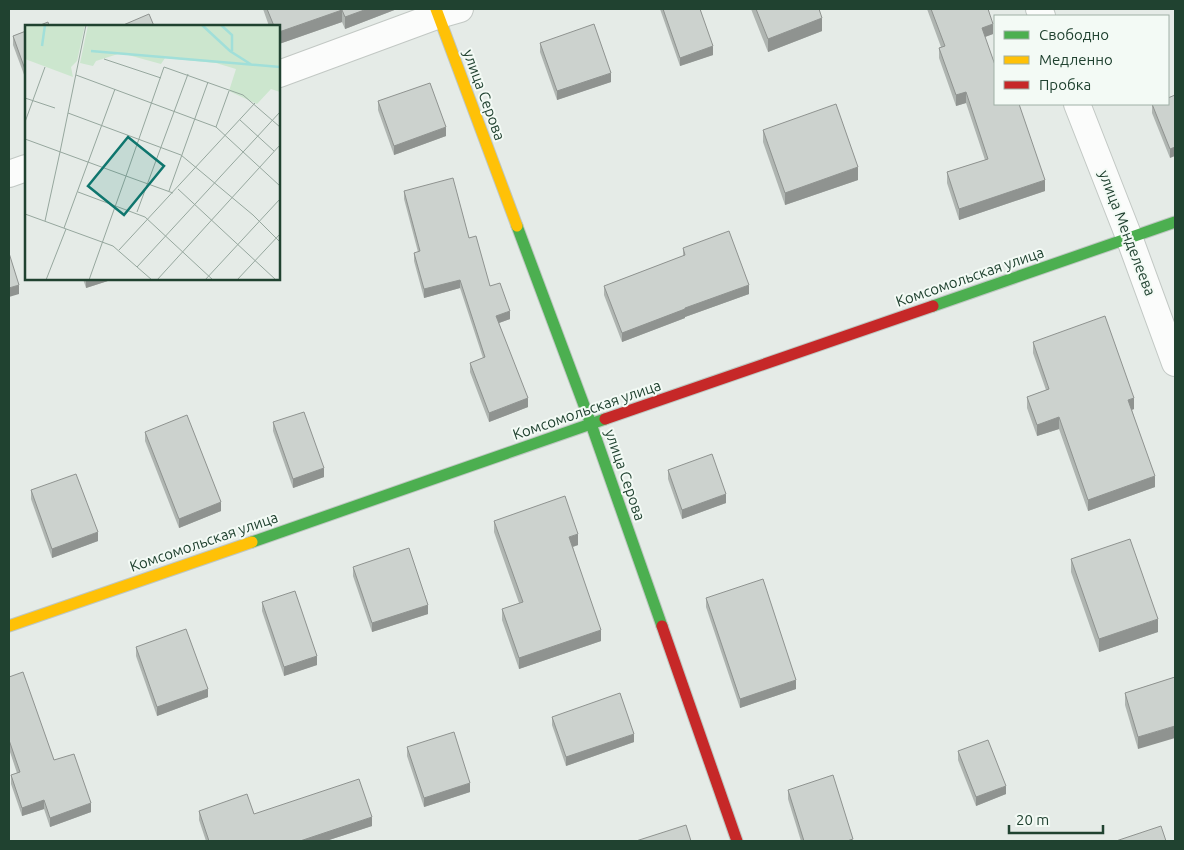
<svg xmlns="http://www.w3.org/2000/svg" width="1184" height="850" viewBox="0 0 1184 850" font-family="Ubuntu,sans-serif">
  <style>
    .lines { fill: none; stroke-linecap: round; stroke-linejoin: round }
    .street-casing { stroke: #c2c8c4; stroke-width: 28 }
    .fast-casing { stroke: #bec7c2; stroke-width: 13 }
    .slow-casing { stroke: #bec7c2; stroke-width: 13 }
    .jam-casing { stroke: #bec7c2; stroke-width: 13 }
    .street { stroke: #fbfcfb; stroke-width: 26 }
    .fast { stroke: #4caf50; stroke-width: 11 }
    .slow { stroke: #ffc107; stroke-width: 11 }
    .jam { stroke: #c62828; stroke-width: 11 }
    .wall { fill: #afb5b1 }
    .shaded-wall { fill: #8f9390 }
    .building { fill: #ccd2ce; stroke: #8f9390 }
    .labels { text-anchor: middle; stroke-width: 4; stroke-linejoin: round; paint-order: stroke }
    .street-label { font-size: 15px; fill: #204230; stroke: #f3faf5 }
    .inset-river { fill: none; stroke: #a1dfd9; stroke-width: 2.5 }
    .inset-road { fill: none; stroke: #96a79e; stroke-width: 1 }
    .view { fill: #0f766e; fill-opacity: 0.15; stroke: #0f766e; stroke-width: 2.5 }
    .inset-edge { fill: none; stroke: #204230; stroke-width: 2.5 }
  </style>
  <rect width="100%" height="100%" fill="#e5ebe7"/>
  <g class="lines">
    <g class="street-casing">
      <g id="street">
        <path d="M 1039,9 L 1042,16"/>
        <path d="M 279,74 L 439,15 L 460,9"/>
        <path d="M 1077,104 L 1129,237 L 1175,363"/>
        <path d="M 9,174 L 26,168"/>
      </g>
    </g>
    <g class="fast-casing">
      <g id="fast">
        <path d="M 517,226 L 591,424 L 662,626"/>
        <path d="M 933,306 L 1175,222"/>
        <path d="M 252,542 L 605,419"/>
      </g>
    </g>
    <g class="slow-casing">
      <g id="slow">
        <path d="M 436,9 L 517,226"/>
        <path d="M 9,626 L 252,542"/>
      </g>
    </g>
    <g class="jam-casing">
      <g id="jam">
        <path d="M 605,419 L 933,306"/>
        <path d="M 662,626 L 737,841"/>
      </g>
    </g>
    <use href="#street" class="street"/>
    <use href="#fast" class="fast"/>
    <use href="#slow" class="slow"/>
    <use href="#jam" class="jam"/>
  </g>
  <g class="wall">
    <path d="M 263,9 L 397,9 L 345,29 L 342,22 L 279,44 L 279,26 L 269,26 Z"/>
    <path d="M 660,9 L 700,9 L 713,55 L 680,66 Z"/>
    <path d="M 751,9 L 819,9 L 822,31 L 768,52 Z"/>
    <path d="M 927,9 L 988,9 L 993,34 L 985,37 L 995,104 L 1045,191 L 959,220 L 947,183 L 947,172 L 985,160 L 966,103 L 956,106 L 939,58 L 939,48 L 941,47 Z"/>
    <path d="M 26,31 L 26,80 L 13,45 L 13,36 Z"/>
    <path d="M 540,43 L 611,82 L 557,100 L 540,52 Z"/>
    <path d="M 1175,95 L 1170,158 L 1152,113 L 1152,104 Z"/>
    <path d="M 378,101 L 446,136 L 394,155 L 378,110 Z"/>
    <path d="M 763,130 L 858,180 L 785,205 L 763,142 Z"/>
    <path d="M 404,191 L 469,238 L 490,286 L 510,319 L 499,323 L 528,407 L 489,422 L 470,372 L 470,363 L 483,358 L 460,288 L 424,298 L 414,261 L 414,253 L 418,252 L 404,199 Z"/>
    <path d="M 683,248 L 749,294 L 685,317 L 685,318 L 622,342 L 604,295 L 604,286 L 683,256 Z"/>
    <path d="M 83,279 L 114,279 L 86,288 Z"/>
    <path d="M 1033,342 L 1134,409 L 1132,410 L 1155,487 L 1088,511 L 1059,429 L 1037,436 L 1027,408 L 1027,397 L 1046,390 L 1033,353 Z"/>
    <path d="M 273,422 L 324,477 L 293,488 L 273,431 Z"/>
    <path d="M 145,432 L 221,511 L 179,528 L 145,441 Z"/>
    <path d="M 668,470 L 726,503 L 682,519 L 668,479 Z"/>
    <path d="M 31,490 L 98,541 L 52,558 L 31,499 Z"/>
    <path d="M 494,521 L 578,545 L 573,547 L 601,641 L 519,669 L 502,620 L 502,609 L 519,603 L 494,532 Z"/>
    <path d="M 1071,559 L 1158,632 L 1099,652 L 1071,572 Z"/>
    <path d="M 353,567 L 428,614 L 372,632 L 353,576 Z"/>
    <path d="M 706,598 L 796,689 L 740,708 L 706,607 Z"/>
    <path d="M 262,602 L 317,665 L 284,676 L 262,611 Z"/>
    <path d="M 136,647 L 208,697 L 157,716 L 136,656 Z"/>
    <path d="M 9,677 L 54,760 L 91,812 L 50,827 L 44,809 L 22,816 L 11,784 L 11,775 L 17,773 L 9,749 Z"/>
    <path d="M 1175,677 L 1138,749 L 1125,705 L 1125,693 Z"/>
    <path d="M 552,717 L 634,742 L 566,766 L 552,725 Z"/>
    <path d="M 407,747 L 470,792 L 424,807 L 407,756 Z"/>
    <path d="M 958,751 L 1006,794 L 976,806 L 958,760 Z"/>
    <path d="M 788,790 L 853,841 L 801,841 L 788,799 Z"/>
    <path d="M 199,811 L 254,814 L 372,826 L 326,841 L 206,841 L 199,820 Z"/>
  </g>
  <g class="shaded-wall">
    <path d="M 367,9 L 397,9 L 345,29 L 345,17 Z"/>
    <path d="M 342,10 L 342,22 L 279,44 L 279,32 Z"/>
    <path d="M 822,18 L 822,31 L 768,52 L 768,39 Z"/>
    <path d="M 993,24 L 993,34 L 982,38 L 982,28 Z"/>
    <path d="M 713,46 L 713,55 L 680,66 L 680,58 Z"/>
    <path d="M 611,73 L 611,82 L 557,100 L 557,91 Z"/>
    <path d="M 966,92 L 966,103 L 956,106 L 956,95 Z"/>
    <path d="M 446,127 L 446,136 L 394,155 L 394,146 Z"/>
    <path d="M 1175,147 L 1175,156 L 1170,158 L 1170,149 Z"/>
    <path d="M 858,167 L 858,180 L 785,205 L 785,193 Z"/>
    <path d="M 1045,180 L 1045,191 L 959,220 L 959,209 Z"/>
    <path d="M 86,279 L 114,279 L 86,288 Z"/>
    <path d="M 460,280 L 460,288 L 424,298 L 424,289 Z"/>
    <path d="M 19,285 L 19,294 L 9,297 L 9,288 Z"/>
    <path d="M 749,285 L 749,294 L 685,317 L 685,318 L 622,342 L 622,333 L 685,308 Z"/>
    <path d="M 510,311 L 510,319 L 496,324 L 496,316 Z"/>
    <path d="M 528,398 L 528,407 L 489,422 L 489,413 Z"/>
    <path d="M 1134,398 L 1134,409 L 1128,411 L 1128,400 Z"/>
    <path d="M 1059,417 L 1059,429 L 1037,436 L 1037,425 Z"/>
    <path d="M 324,468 L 324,477 L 293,488 L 293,479 Z"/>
    <path d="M 1155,476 L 1155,487 L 1088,511 L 1088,500 Z"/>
    <path d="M 726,494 L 726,503 L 682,519 L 682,510 Z"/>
    <path d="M 221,502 L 221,511 L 179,528 L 179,519 Z"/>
    <path d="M 98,532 L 98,541 L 52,558 L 52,549 Z"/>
    <path d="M 578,534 L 578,545 L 569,548 L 569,537 Z"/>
    <path d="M 428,605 L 428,614 L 372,632 L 372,623 Z"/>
    <path d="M 1158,619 L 1158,632 L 1099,652 L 1099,639 Z"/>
    <path d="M 601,630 L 601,641 L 519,669 L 519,658 Z"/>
    <path d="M 317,656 L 317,665 L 284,676 L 284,667 Z"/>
    <path d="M 796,680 L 796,689 L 740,708 L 740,699 Z"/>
    <path d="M 208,689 L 208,697 L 157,716 L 157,707 Z"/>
    <path d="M 1175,726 L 1175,738 L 1138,749 L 1138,737 Z"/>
    <path d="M 634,734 L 634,742 L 566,766 L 566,757 Z"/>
    <path d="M 470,783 L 470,792 L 424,807 L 424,798 Z"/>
    <path d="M 1006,786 L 1006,794 L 976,806 L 976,797 Z"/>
    <path d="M 44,800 L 44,809 L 22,816 L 22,808 Z"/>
    <path d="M 91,803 L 91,812 L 50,827 L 50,818 Z"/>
    <path d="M 372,817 L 372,826 L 326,841 L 300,841 Z"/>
  </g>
  <g class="building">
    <path d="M 267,9 L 367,9 L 345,17 L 342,10 L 279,32 L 279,26 L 274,26 Z"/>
    <path d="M 663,9 L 700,9 L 713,46 L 680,58 Z"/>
    <path d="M 756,9 L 819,9 L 822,18 L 768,39 Z"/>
    <path d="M 931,9 L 988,9 L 993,24 L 982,28 L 995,65 L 995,104 L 1019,104 L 1045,180 L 959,209 L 947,172 L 988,159 L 966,92 L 956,95 L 939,48 L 945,46 Z"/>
    <path d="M 149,14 L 154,26 L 121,26 Z"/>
    <path d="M 48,22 L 49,26 L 38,26 Z"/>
    <path d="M 594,24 L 611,73 L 557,91 L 540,43 Z"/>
    <path d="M 26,31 L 26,72 L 13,36 Z"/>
    <path d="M 430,83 L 446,127 L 394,146 L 378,101 Z"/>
    <path d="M 1175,95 L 1175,147 L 1170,149 L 1152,104 L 1168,104 L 1168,98 Z"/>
    <path d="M 836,104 L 858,167 L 785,193 L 763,130 Z"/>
    <path d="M 453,178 L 469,238 L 476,236 L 490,286 L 500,283 L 510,311 L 496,316 L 528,398 L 489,413 L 470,363 L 485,357 L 460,280 L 424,289 L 414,253 L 420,251 L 404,191 Z"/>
    <path d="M 729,231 L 749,285 L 685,308 L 685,309 L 622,333 L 604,286 L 685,255 L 683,248 Z"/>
    <path d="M 9,253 L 19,285 L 9,288 Z"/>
    <path d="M 1105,316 L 1134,398 L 1128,400 L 1155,476 L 1088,500 L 1059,417 L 1037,425 L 1027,397 L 1049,389 L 1033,342 Z"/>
    <path d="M 304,412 L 324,468 L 293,479 L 273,422 Z"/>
    <path d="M 187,415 L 221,502 L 179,519 L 145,432 Z"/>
    <path d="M 712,454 L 726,494 L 682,510 L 668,470 Z"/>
    <path d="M 76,474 L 98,532 L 52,549 L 31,490 Z"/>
    <path d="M 565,496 L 578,534 L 569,537 L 601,630 L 519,658 L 502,609 L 523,602 L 494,521 Z"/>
    <path d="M 1130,539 L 1158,619 L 1099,639 L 1071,559 Z"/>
    <path d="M 409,548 L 428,605 L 372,623 L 353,567 Z"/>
    <path d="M 763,579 L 796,680 L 740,699 L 706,598 Z"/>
    <path d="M 295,591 L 317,656 L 284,667 L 262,602 Z"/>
    <path d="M 186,629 L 208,689 L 157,707 L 136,647 Z"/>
    <path d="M 23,672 L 54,760 L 74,754 L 91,803 L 50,818 L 44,800 L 22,808 L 11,775 L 20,772 L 9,740 L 9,677 Z"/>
    <path d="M 1175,677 L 1175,726 L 1138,737 L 1125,693 Z"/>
    <path d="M 620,693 L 634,734 L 566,757 L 552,717 Z"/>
    <path d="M 454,732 L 470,783 L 424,798 L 407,747 Z"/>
    <path d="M 988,740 L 1006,786 L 976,797 L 958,751 Z"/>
    <path d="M 833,775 L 853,839 L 847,841 L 804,841 L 788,790 Z"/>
    <path d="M 359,779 L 372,817 L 300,841 L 209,841 L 199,811 L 247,794 L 254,814 Z"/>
    <path d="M 686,825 L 691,841 L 636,841 Z"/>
    <path d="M 1161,826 L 1166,841 L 1116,841 Z"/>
  </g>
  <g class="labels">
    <g class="street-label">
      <text transform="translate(484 95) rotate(70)" y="5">улица Серова</text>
      <text transform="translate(1127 233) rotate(69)" y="5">улица Менделеева</text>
      <text transform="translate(970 277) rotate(-19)" y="5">Комсомольская улица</text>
      <text transform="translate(587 410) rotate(-19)" y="5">Комсомольская улица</text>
      <text transform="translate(625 475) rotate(71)" y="5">улица Серова</text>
      <text transform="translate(204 542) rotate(-19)" y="5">Комсомольская улица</text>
    </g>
  </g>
  <g transform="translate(25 25)">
    <rect width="255" height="255" fill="#e5ebe7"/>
    <path d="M 0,0 L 60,0 L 52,36 L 46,42 L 48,52 L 0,34 ZM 63,0 L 255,0 L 255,67 L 246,64 L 232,79 L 204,66 L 211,44 L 191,38 L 140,33 L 136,39 L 96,28 L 71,36 L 68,41 L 55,38 Z" fill="#cce6ce"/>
    <path class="inset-river" d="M 177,0 L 205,26 L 227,40M 196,0 L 207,10 L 207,26M 17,21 L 20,0M 66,26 L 255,42"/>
    <path class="inset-road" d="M 79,34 L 136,53M 51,50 L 191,102 L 255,161M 0,73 L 30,83M 43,88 L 156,130 L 228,190 L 255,217M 215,95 L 249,126M 0,97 L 20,42M 191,102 L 204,66M 0,114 L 101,151 L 64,255M 35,127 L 61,0M 153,164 L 251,255M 144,166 L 183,57M 53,167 L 120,192 L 188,255M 148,168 L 101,151 L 139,42 L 218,70 L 255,102M 112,187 L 163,49M 0,189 L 88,221 L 127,255M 20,196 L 35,127M 39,203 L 90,64M 94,225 L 230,78M 112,242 L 255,87M 21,255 L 41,204M 132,255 L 255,120M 180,255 L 255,174M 212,255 L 255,209"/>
    <path class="view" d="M 103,112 L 139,141 L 99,190 L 63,161 Z"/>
    <rect width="255" height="255" class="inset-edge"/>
  </g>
  <rect width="1184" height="850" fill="none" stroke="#204230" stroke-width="20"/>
  <rect x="994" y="15" width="175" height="90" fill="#f3faf5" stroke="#9fb0a6"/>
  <rect x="1004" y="31" width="25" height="8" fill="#4caf50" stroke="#9fb0a6"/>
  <text x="1039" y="40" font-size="15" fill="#204230">Свободно</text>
  <rect x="1004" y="56" width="25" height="8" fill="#ffc107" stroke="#9fb0a6"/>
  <text x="1039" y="65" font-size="15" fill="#204230">Медленно</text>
  <rect x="1004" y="81" width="25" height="8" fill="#c62828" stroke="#9fb0a6"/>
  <text x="1039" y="90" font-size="15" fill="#204230">Пробка</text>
  <path d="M1009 825v8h94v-8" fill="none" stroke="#204230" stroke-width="2.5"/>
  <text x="1016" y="825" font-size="15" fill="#204230" stroke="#f3faf5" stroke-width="4" paint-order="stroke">20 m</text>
</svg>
